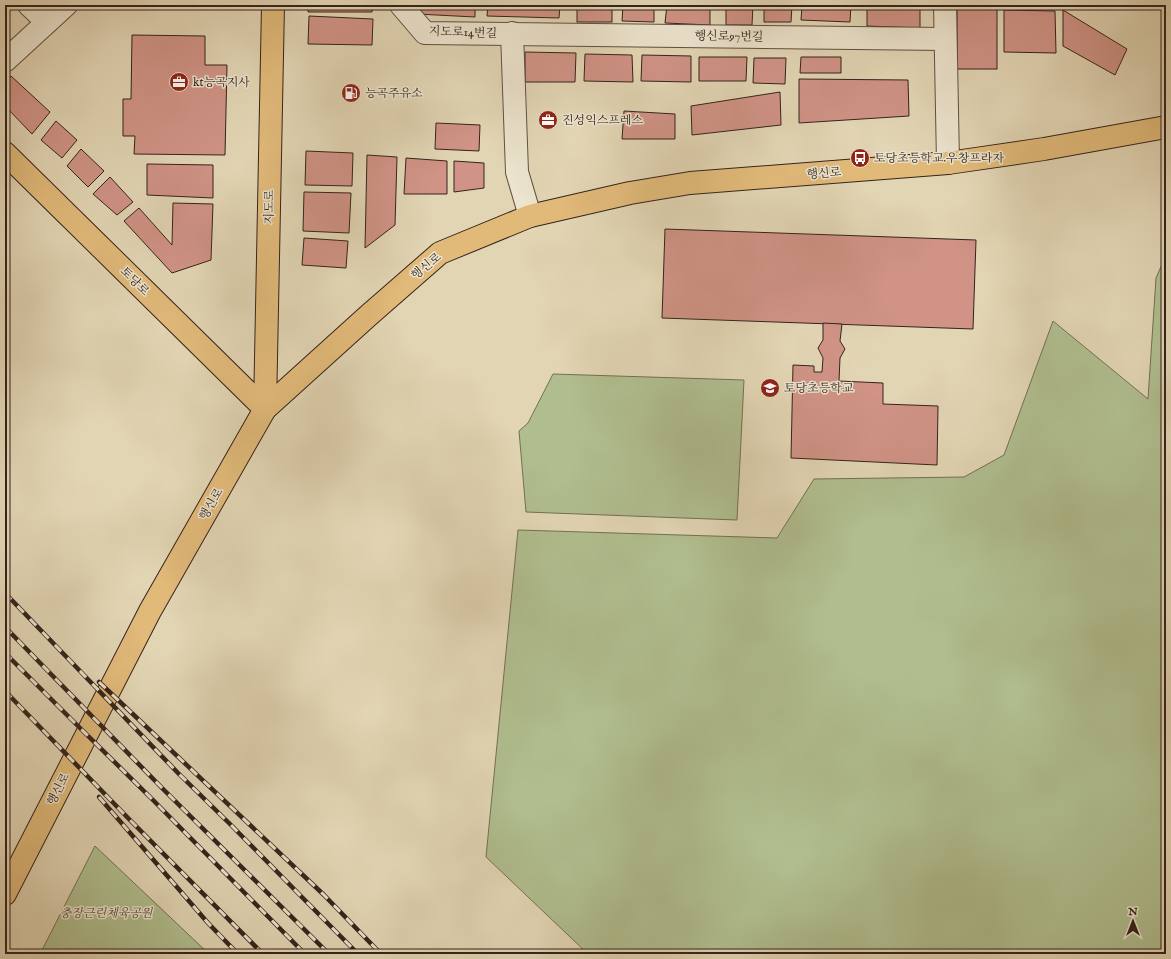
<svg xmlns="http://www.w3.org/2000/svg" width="1171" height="959" viewBox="0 0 1171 959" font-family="'IM FELL English','Noto Serif KR',serif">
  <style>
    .green { fill: #b0be8f; stroke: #727056 }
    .building { fill: #d09386; stroke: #34231c }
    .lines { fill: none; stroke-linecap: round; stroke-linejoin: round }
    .minor-casing { stroke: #605042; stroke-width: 24 }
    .major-casing { stroke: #34231c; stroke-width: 24 }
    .minor { stroke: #ece4ce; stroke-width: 22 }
    .major { stroke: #e1ba7a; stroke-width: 22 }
    .rail-casing { stroke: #34231c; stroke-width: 4.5 }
    .rail { stroke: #ece4ce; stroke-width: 3; stroke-dasharray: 9; stroke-linecap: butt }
    .labels { text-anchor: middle; stroke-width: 3; stroke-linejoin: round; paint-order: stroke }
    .street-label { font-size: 12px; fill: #34231c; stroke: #ece4ce }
    .poi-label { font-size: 12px; fill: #34231c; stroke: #ece4ce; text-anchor: start }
    .park-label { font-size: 12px; font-style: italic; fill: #534a39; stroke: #ece4ce }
  </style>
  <rect width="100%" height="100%" fill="#e2d5b4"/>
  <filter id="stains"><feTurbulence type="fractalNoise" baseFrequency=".005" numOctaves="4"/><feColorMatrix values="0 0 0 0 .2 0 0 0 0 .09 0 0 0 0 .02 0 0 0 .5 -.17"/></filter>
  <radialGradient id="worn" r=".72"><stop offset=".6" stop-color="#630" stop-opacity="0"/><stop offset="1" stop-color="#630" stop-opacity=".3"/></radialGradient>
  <g class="green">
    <path d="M 1166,255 L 1166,954 L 588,954 L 486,857 L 518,530 L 777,538 L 814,479 L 964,477 L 1004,455 L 1053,321 L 1148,399 L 1156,278 Z"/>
    <path d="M 553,374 L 744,380 L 737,520 L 526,512 L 519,431 L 528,423 Z"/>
    <path d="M 95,846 L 209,954 L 40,954 Z"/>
  </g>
  <g class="building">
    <path d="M 308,5 L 373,5 L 372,12 L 308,12 Z"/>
    <path d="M 416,5 L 475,5 L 475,17 L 417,14 Z"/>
    <path d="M 488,5 L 560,5 L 559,18 L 487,16 Z"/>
    <rect x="577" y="5" width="35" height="17"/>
    <path d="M 623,5 L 654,5 L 654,22 L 622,21 Z"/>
    <path d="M 667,5 L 699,5 L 710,7 L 710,25 L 665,23 Z"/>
    <path d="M 726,5 L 753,5 L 752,25 L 726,25 Z"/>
    <path d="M 764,5 L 792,5 L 791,22 L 764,22 Z"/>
    <path d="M 802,5 L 851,5 L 850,22 L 801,20 Z"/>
    <rect x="957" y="5" width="40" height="64"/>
    <path d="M 867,7 L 920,8 L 920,28 L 867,26 Z"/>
    <path d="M 1004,10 L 1055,11 L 1056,53 L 1004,52 Z"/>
    <path d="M 1063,10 L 1127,49 L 1115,75 L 1063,46 Z"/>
    <path d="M 309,16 L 373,19 L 372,45 L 308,44 Z"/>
    <path d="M 132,35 L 205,36 L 205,65 L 227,65 L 225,155 L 134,154 L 135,136 L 123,136 L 123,99 L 131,99 Z"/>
    <path d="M 525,52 L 576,53 L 575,82 L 525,82 Z"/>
    <path d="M 585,54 L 632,55 L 633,82 L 584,81 Z"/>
    <path d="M 642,55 L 691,56 L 691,82 L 641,81 Z"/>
    <path d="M 699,57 L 747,57 L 746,81 L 699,81 Z"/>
    <path d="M 801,57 L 841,57 L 841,73 L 800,73 Z"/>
    <path d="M 754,58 L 786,58 L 785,84 L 753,83 Z"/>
    <path d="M 11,76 L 50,112 L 32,134 L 5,106 L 5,82 Z"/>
    <path d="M 799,79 L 908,80 L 909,116 L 799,123 Z"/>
    <path d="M 780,92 L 781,125 L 692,135 L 691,106 Z"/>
    <path d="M 624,111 L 675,114 L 675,139 L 622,139 Z"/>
    <path d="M 56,121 L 77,140 L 62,158 L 41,140 Z"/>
    <path d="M 436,123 L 480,125 L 479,151 L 435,149 Z"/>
    <path d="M 81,149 L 104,171 L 88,187 L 67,166 Z"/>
    <path d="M 306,151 L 353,153 L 352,186 L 305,185 Z"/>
    <path d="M 367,155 L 397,157 L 395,225 L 365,248 Z"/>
    <path d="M 406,158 L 447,161 L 447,194 L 404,194 Z"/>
    <path d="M 454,161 L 484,163 L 484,188 L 454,192 Z"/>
    <path d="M 147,164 L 213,165 L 213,198 L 147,195 Z"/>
    <path d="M 110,177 L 133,202 L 117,215 L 93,194 Z"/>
    <path d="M 304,192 L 351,193 L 349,233 L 303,231 Z"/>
    <path d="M 173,203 L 213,204 L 211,260 L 172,273 L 124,221 L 139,208 L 172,245 Z"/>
    <path d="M 665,229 L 976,240 L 973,329 L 662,318 Z"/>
    <path d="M 304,238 L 348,241 L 346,268 L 302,265 Z"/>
    <path d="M 823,323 L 842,324 L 840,341 L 845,349 L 840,358 L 839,381 L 883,383 L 883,404 L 938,406 L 937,465 L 791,458 L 793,365 L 814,366 L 814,372 L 822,372 L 823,358 L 818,348 L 823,340 Z"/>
  </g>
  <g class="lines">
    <g class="minor-casing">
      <g id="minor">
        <path d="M 29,5 L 47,22"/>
        <path d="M 401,5 L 425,33 L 945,39"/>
        <path d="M 945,5 L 948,163"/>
        <path d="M 512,33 L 517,172 L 530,216"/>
        <path d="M 5,61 L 66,5"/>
      </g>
    </g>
    <g class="major-casing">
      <g id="major">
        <path d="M 5,153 L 265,409"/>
        <path d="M 265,409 L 273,5"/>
        <path d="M 5,894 L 150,611 L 265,409 L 369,315 L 440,253 L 530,216 L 630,193 L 690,183 L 948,163 L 1044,149 L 1166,127"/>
      </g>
    </g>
    <use href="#minor" class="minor"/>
    <use href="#major" class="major"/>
    <g class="rail-casing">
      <g id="rail">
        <path d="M 5,593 L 178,773 L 232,826 L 358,954"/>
        <path d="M 5,627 L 163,789 L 329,954"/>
        <path d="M 5,653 L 80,728 L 152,799 L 305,954"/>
        <path d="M 99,682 L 324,895 L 381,954"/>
        <path d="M 5,691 L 128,818 L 263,954"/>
        <path d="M 99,797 L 208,923 L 238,954"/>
      </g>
    </g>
    <use href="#rail" class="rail"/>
  </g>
  <defs>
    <g id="office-disc" transform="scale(1)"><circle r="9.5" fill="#8f2418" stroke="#ece4ce"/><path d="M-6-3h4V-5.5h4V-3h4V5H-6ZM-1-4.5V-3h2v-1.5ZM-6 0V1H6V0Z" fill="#fff"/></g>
    <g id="fuel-disc" transform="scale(1)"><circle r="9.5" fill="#8f2418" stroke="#ece4ce"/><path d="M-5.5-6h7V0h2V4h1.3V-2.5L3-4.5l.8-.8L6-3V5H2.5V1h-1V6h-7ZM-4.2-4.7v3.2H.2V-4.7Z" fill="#fff"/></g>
    <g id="bus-disc" transform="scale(1)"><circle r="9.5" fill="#8f2418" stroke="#ece4ce"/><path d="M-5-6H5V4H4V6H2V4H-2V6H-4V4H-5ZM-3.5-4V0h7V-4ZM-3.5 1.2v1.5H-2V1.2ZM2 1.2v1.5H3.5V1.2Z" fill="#fff"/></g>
    <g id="school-disc" transform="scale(1)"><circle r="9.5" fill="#8f2418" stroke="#ece4ce"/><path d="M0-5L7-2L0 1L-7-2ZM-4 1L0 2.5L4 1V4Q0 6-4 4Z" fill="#fff"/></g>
  </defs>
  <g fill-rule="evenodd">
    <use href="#office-disc" x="179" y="82"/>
    <use href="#fuel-disc" x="351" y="93"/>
    <use href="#office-disc" x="548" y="120"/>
    <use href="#bus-disc" x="860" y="158"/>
    <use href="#school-disc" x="770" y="388"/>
  </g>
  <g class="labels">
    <g class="street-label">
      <text transform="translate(463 32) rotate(2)" y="4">지도로14번길</text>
      <text transform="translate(729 36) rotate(1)" y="4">행신로97번길</text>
      <text transform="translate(824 173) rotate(-5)" y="4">행신로</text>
      <text transform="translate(269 207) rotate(-89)" y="4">지도로</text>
      <text transform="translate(426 266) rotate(-39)" y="4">행신로</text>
      <text transform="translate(135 281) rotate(45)" y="4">토당로</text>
      <text transform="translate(211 504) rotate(-60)" y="4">행신로</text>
      <text transform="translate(58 789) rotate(-63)" y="4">행신로</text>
    </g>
    <g class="poi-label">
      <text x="193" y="86">kt능곡지사</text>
      <text x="365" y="97">능곡주유소</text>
      <text x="562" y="124">진성익스프레스</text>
      <text x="874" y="162">토당초등학교.우창프라자</text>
      <text x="784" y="392">토당초등학교</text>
    </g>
    <g class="park-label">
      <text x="106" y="917">충장근린체육공원</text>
    </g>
  </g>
  <rect width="1171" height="959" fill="none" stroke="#e2d5b4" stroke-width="20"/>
  <rect x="6" y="6" width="1159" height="947" fill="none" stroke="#34231c" stroke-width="2"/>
  <rect x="10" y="10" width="1151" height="939" fill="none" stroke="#34231c"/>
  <g transform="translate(1133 921)" stroke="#ece4ce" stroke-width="3" paint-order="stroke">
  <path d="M0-3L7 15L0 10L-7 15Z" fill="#34231c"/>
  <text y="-6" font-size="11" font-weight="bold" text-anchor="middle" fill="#34231c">N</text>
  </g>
  <rect width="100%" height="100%" filter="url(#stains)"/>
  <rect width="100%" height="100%" fill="url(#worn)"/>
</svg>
